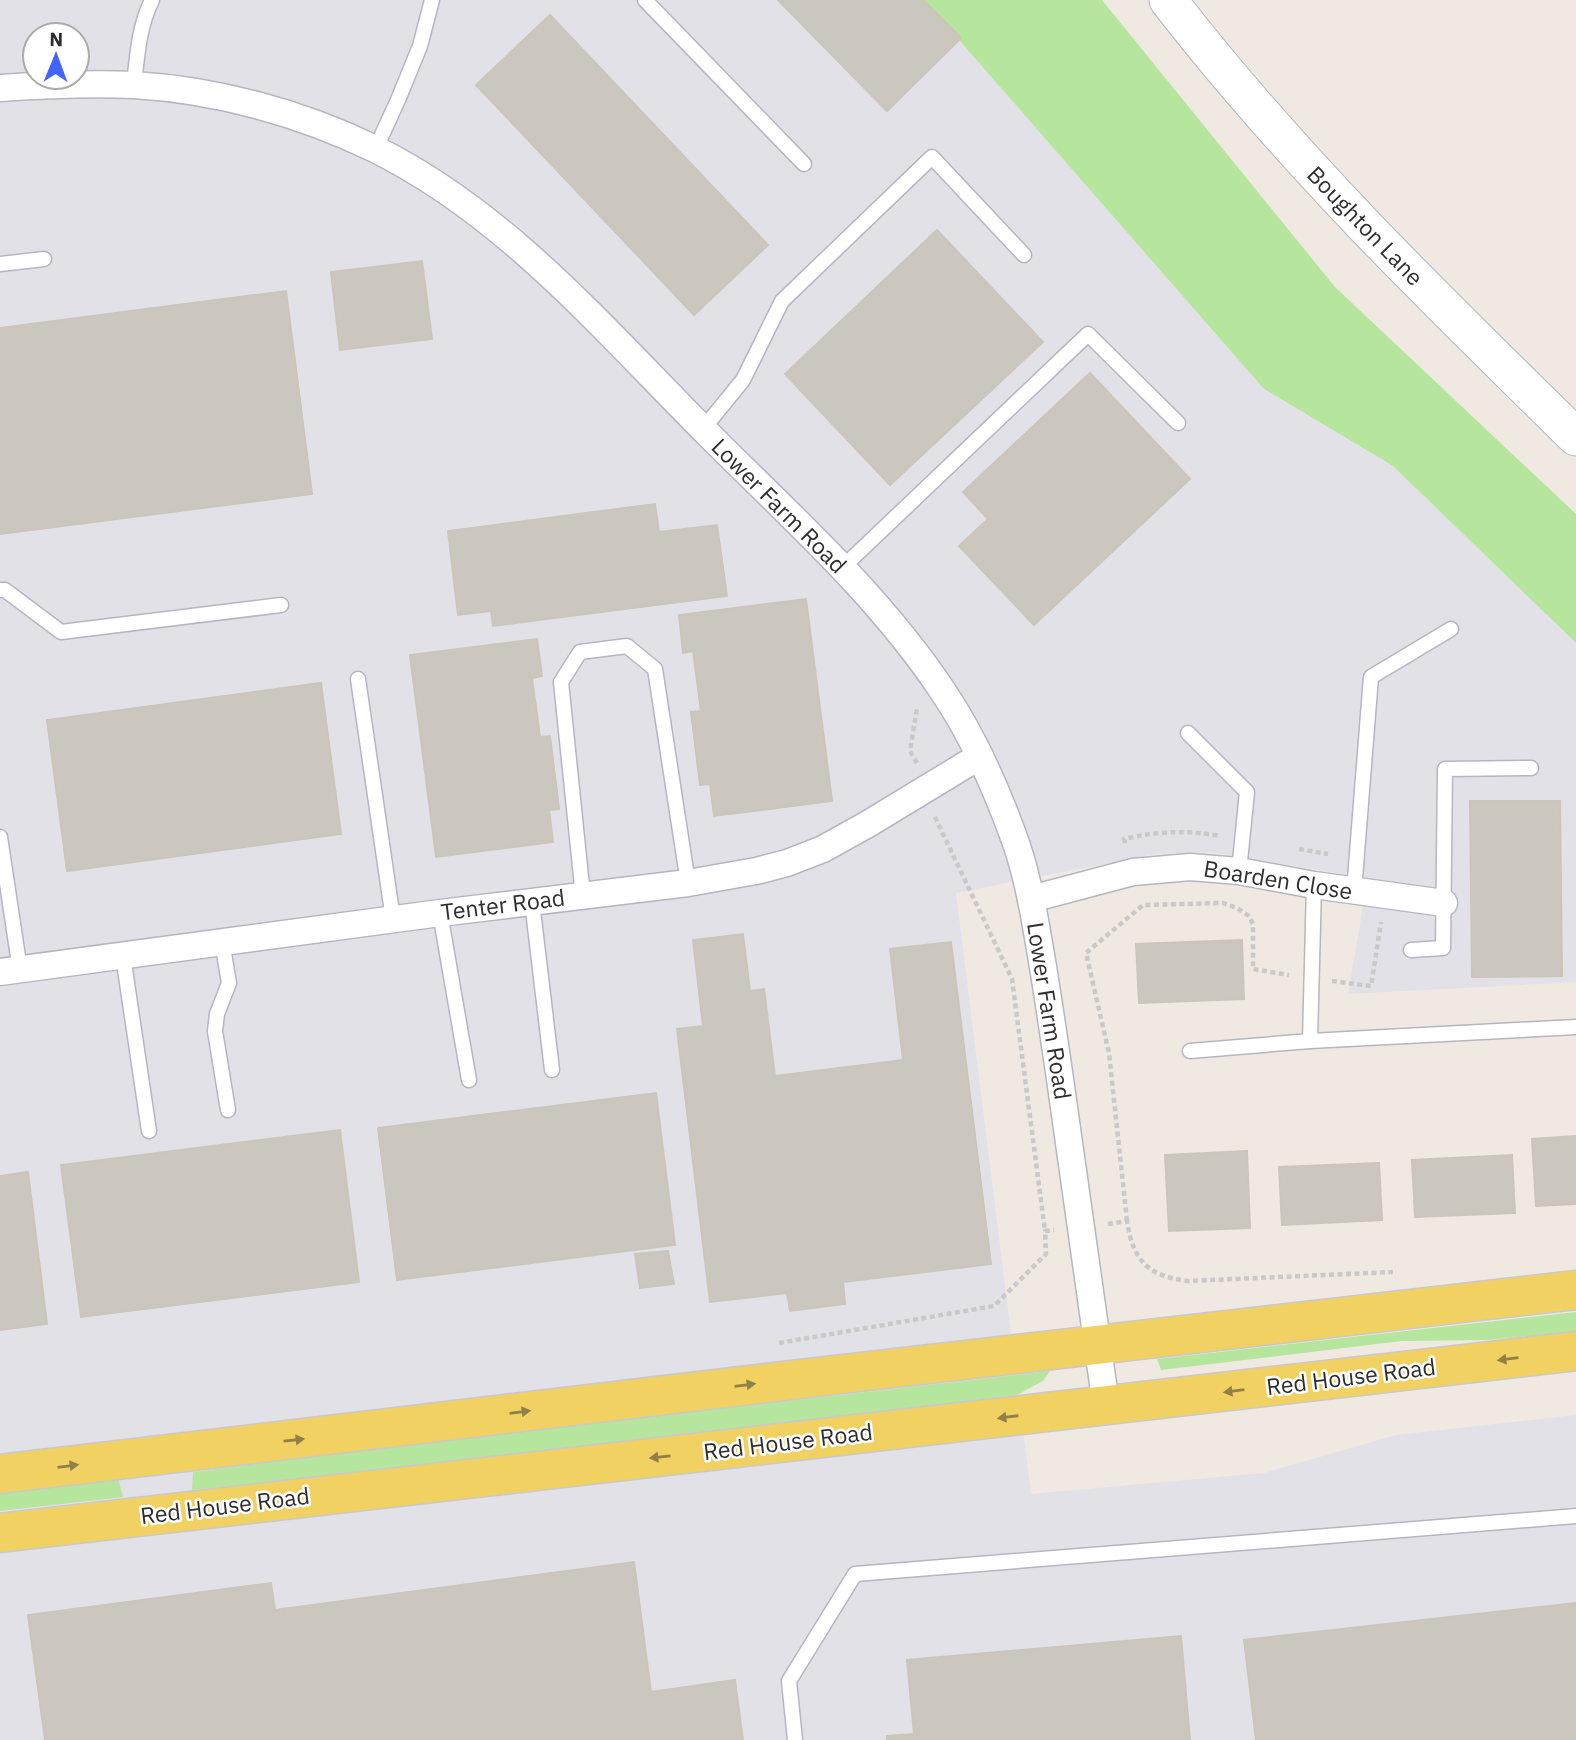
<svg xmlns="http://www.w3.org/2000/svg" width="1576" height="1740" viewBox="0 0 1576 1740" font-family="'IBM Plex Sans',sans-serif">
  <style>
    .industrial { fill: #e3e1e8; fill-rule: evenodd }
    .green { fill: #b6e59e }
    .building { fill: #cbc7bf; stroke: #cbc5ba; stroke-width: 2 }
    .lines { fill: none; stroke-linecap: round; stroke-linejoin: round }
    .lane-casing { stroke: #b4b7c1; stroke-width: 17 }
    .street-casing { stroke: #b4b7c1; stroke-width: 29 }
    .secondary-casing { stroke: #b4b7c1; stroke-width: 39 }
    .primary-casing { stroke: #c9c9c9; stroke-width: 41 }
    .path { stroke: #c9c9c9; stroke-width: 4.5; stroke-dasharray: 5 3.5; stroke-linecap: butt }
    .lane { stroke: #fff; stroke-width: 14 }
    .street { stroke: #fff; stroke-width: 26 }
    .secondary { stroke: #fff; stroke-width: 37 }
    .primary { stroke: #f2d163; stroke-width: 38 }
    .oneway { fill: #908048 }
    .labels { text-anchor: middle; stroke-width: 5; stroke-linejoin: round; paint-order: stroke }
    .street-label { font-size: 23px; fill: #2e2e2e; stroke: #fff }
  </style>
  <rect width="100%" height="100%" fill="#efe9e1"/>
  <path class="industrial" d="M 0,0 L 924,0 L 1264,389 L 1393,466 L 1576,643 L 1576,982 L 1348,994 L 1368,878 L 1209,852 L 1155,854 L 956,893 L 1031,1494 L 1264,1473 L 1396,1435 L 1576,1415 L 1576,1740 L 0,1740 ZM 35,35 L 77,35 L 77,77 L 35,77 Z"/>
  <g class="green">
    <path d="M 924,0 L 1102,0 L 1335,287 L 1576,514 L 1576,643 L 1393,466 L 1264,389 Z"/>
    <path d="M 1576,1312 L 1576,1332 L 1488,1340 L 1402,1341 L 1161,1370 L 1157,1359 Z"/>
    <path d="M 1050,1371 L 1043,1381 L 1017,1395 C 742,1429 468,1462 192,1490 L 193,1472 L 444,1440 Z"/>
    <path d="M 118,1478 L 123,1497 L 0,1511 L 0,1494 L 7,1489 Z"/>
  </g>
  <g class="building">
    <path d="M 778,0 L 923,0 L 961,38 L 887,111 Z"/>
    <path d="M 550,15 L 768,245 L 694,315 L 476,85 Z"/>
    <path d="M 937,230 L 1043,342 L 890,485 L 785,374 Z"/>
    <path d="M 422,261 L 432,339 L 340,350 L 331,272 Z"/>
    <path d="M 286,291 L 312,494 L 0,534 L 0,328 Z"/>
    <path d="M 1090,373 L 1190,479 L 1034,625 L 959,546 L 988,519 L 963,492 Z"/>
    <path d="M 655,504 L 659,532 L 717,525 L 727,596 L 493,626 L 491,611 L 458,615 L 448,531 Z"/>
    <path d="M 806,599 L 832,801 L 714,816 L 710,784 L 700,785 L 691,712 L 701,711 L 693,651 L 683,653 L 679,615 Z"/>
    <path d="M 537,639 L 542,676 L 532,678 L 540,737 L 550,736 L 559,809 L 549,810 L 553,842 L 436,857 L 410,655 Z"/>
    <path d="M 321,683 L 341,834 L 67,871 L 47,720 Z"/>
    <path d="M 1470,801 L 1560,801 L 1562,976 L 1472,977 Z"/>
    <path d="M 743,934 L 750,991 L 764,989 L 775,1076 L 903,1060 L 890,949 L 951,942 L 991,1264 L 843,1282 L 845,1304 L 790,1311 L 787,1293 L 710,1302 L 677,1029 L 703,1026 L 693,940 Z"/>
    <path d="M 1242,940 L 1244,999 L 1139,1003 L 1136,944 Z"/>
    <path d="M 656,1093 L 675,1245 L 397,1280 L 378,1128 Z"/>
    <path d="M 340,1130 L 359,1282 L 81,1317 L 61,1165 Z"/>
    <path d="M 1576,1136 L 1576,1204 L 1536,1206 L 1532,1139 Z"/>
    <path d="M 1247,1151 L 1250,1228 L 1169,1231 L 1165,1155 Z"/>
    <path d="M 1512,1155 L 1515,1213 L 1415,1217 L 1412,1160 Z"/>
    <path d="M 1379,1163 L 1382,1220 L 1282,1225 L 1279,1167 Z"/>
    <path d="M 28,1172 L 47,1324 L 0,1330 L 0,1176 Z"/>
    <path d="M 668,1251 L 674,1284 L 640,1288 L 635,1254 Z"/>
    <path d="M 634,1562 L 651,1692 L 735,1680 L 743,1740 L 45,1740 L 28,1615 L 271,1583 L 275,1610 Z"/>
    <path d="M 1576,1603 L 1576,1740 L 1256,1740 L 1244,1640 Z"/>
    <path d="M 1181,1636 L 1190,1740 L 887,1740 L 887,1736 L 914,1734 L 907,1660 Z"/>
  </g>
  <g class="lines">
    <g class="lane-casing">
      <g id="lane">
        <path d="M 645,0 L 804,164"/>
        <path d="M 134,85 C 137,56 139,26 152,0"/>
        <path d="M 375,150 L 398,100 L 420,46 L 432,0"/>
        <path d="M 0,264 L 44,259"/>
        <path d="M 703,429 L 743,380 L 782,301 L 932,157 L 1024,255"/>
        <path d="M 842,568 L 1088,334 L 1178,423"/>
        <path d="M 0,590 L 5,590 L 61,632 L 281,605"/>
        <path d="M 358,679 L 393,919"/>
        <path d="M 1188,733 L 1247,792 L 1239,871"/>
        <path d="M 0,837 L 20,970"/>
        <path d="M 1354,891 L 1371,677 L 1451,629"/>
        <path d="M 583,896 L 561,682 L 580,652 L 627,646 L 655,669 L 688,883"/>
        <path d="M 532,902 L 552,1070"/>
        <path d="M 440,913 L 469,1080"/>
        <path d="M 222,942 L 229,983 L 217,1014 L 215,1031 L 228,1110"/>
        <path d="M 1411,950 L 1443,948 L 1445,769 L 1531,768"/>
        <path d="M 123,956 L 149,1131"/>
        <path d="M 1310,1041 L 1314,885"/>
        <path d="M 1190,1051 L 1310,1041 L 1576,1027"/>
        <path d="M 795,1740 L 789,1681 L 855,1574 L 1576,1516"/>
      </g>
    </g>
    <g class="street-casing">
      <g id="street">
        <path d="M 0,88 C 45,85 90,83 134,85 C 217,90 301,113 375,149 C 508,215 605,331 709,435 C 790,516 878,594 942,690 C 974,737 998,792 1017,846 C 1028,879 1034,914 1040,949 C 1047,990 1053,1031 1059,1072 C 1075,1183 1091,1294 1106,1405"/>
        <path d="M 1031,899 L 1133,872 L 1190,867 L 1239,871 L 1314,885 L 1444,903"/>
        <path d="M 0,972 L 440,913 L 688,883 L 756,871 L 787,863 L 823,849 L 868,824 L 980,756"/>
      </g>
    </g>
    <g class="secondary-casing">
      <path id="secondary" d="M 1168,0 C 1291,159 1433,297 1576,437"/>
    </g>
    <g class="primary-casing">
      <g id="primary">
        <path d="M 0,1474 L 842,1374 L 1576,1290"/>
        <path d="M 0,1533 L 1576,1351"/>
      </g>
    </g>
    <g class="path">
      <path d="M 917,763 L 910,751 L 917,708"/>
      <path d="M 935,817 L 1012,979 L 1045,1231"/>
      <path d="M 1125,843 L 1124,839 C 1158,831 1186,830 1221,836"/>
      <path d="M 1299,849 L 1328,854"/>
      <path d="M 1332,981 L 1371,986 L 1381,922"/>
      <path d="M 1127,1221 L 1109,1053 L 1086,953 L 1143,905 L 1223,903 L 1237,908 L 1249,916 L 1253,924 L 1253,969 L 1289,975"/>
      <path d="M 1108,1224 L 1127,1221 C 1133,1261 1148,1276 1188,1281 L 1393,1272"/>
      <path d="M 779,1343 L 994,1306 L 1046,1254 L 1045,1231 L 1054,1230"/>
    </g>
    <use href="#lane" class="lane"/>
    <use href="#street" class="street"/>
    <use href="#secondary" class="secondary"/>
    <use href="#primary" class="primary"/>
  </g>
  <defs><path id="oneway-solid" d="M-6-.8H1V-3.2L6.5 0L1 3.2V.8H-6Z" transform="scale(1.75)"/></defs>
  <g class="oneway">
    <use href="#oneway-solid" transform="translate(1508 1359) rotate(173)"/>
    <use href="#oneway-solid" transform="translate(745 1385) rotate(-7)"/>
    <use href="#oneway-solid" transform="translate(1234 1391) rotate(173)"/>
    <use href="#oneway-solid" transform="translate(520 1412) rotate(-7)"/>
    <use href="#oneway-solid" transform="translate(1008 1417) rotate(173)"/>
    <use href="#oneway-solid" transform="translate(294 1440) rotate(-6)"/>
    <use href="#oneway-solid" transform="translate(660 1457) rotate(174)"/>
    <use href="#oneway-solid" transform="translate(68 1466) rotate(-7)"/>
  </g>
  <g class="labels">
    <g class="street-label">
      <text transform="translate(1365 226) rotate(46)" y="8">Boughton Lane</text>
      <text transform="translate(779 506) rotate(45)" y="8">Lower Farm Road</text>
      <text transform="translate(1278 880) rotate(9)" y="8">Boarden Close</text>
      <text transform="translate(503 905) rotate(-7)" y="8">Tenter Road</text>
      <text transform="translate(1049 1011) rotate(81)" y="8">Lower Farm Road</text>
      <text transform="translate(1351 1377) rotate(-7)" y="8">Red House Road</text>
      <text transform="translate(788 1442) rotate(-7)" y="8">Red House Road</text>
      <text transform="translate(225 1506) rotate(-7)" y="8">Red House Road</text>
    </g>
  </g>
  <g transform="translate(56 56) rotate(1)"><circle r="33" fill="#ffffff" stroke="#ababab" stroke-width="2"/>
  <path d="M0-5L12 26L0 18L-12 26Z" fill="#4264fb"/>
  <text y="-10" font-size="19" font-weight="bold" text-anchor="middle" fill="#2e2e2e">N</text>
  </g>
</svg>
